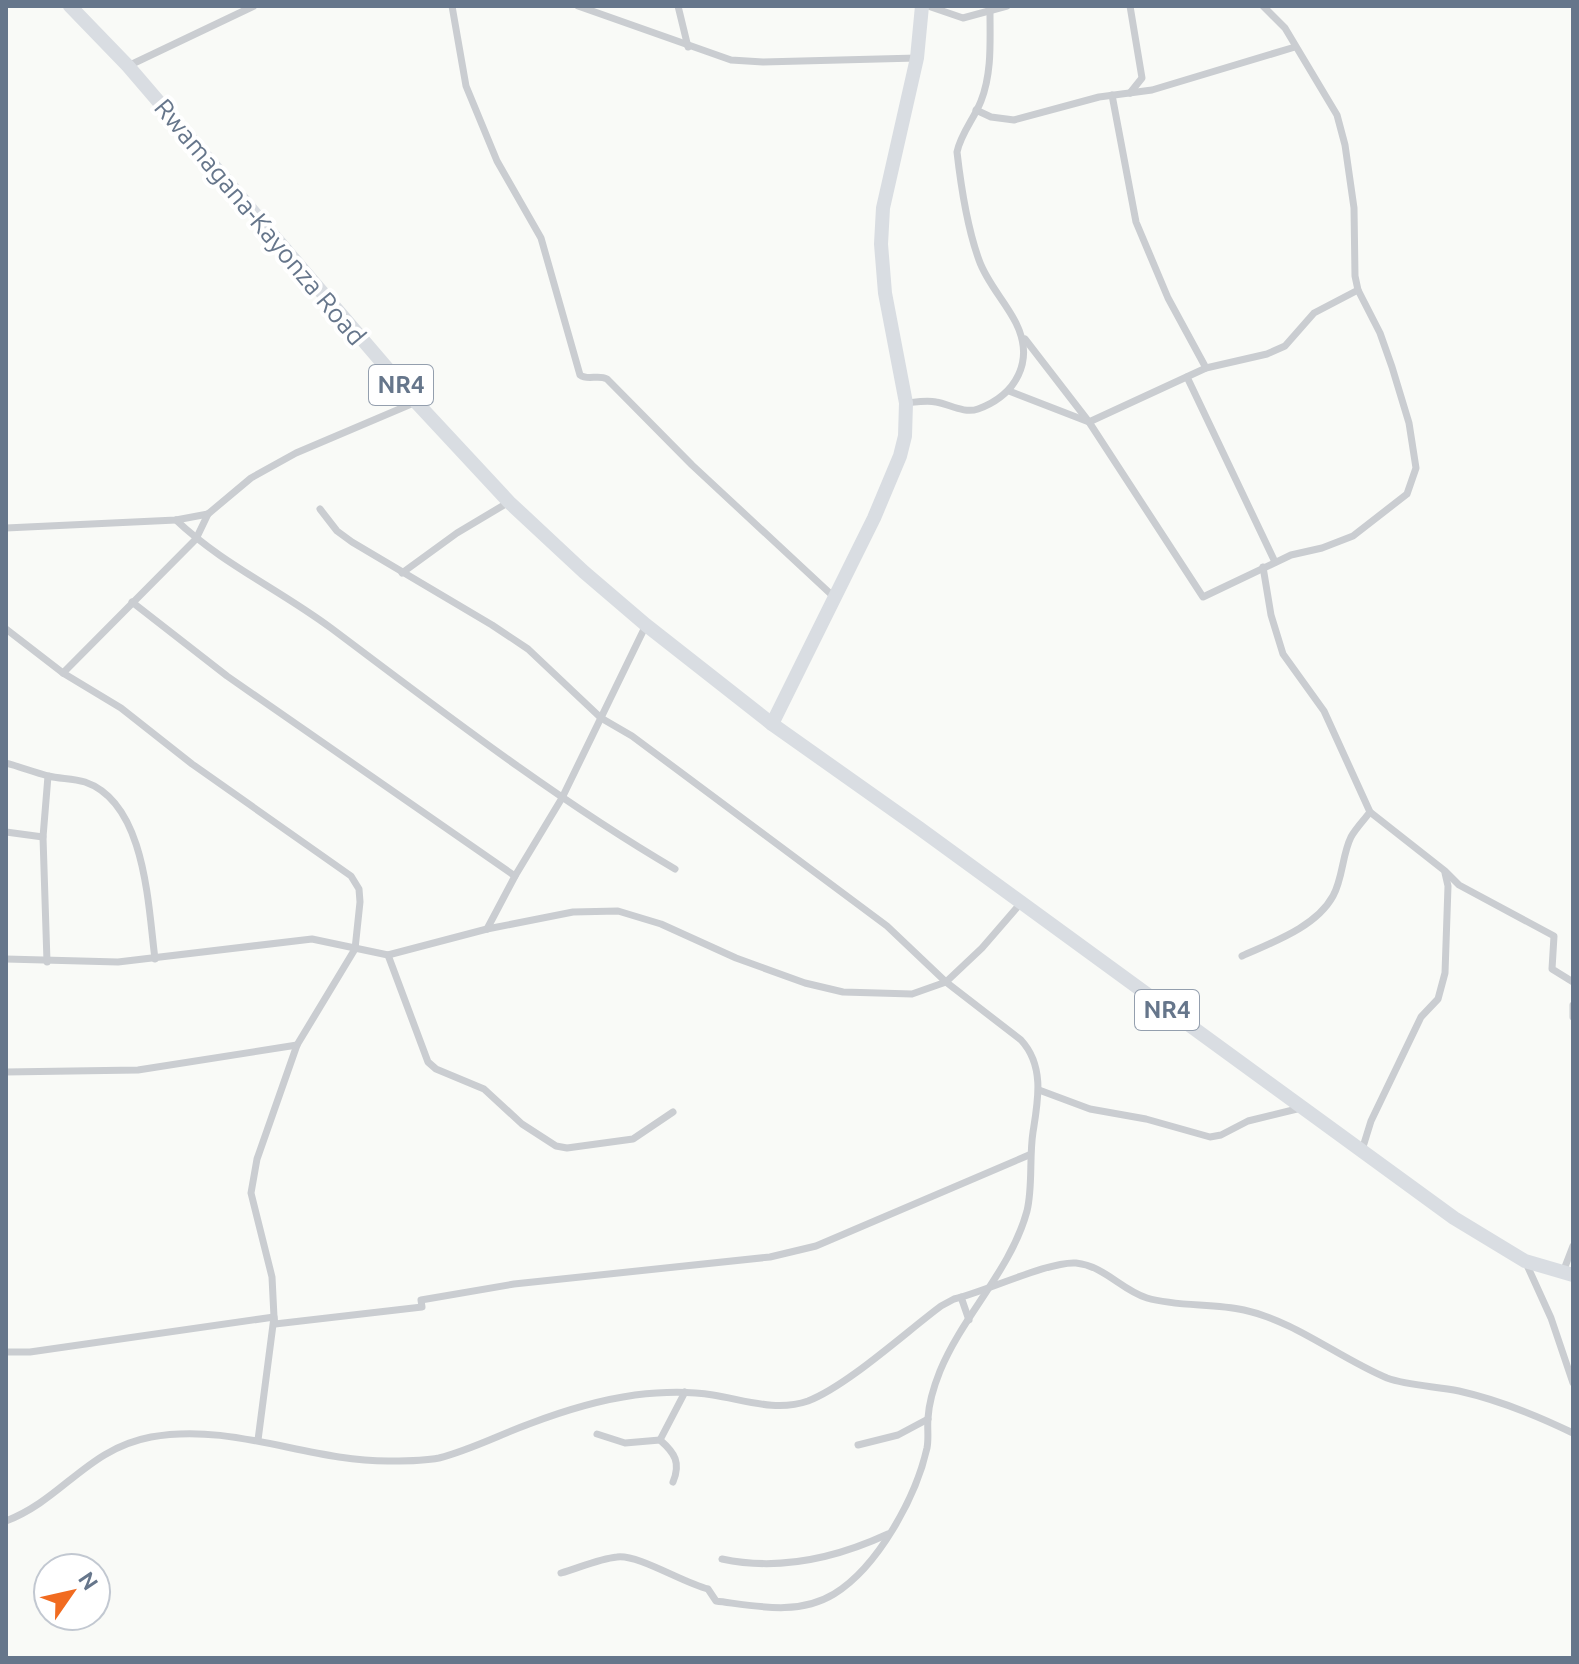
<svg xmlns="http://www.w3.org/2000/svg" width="1579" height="1664" viewBox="0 0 1579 1664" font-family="Ubuntu,sans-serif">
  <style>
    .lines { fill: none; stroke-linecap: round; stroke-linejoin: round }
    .street { stroke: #cacdd1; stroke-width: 7 }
    .highway { stroke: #d9dde2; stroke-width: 14 }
    .labels { text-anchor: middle; stroke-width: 8; stroke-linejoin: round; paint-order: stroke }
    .shield { fill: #fff; stroke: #949fae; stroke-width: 2 }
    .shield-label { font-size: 24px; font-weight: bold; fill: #66768b }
    .street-label { font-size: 26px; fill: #66768b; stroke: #fff }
  </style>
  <rect width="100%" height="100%" fill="#f9faf7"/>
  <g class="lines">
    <g class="street">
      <path d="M 452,6 L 466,86 L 497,161 L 541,238 L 580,375 C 588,381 598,374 607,379 L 692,465 L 834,597"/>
      <path d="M 578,6 L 731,60 L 763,62 L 917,58"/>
      <path d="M 678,6 L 688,47"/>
      <path d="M 928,6 L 963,18 L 1007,6"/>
      <path d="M 1130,6 L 1142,78 L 1130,93"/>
      <path d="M 128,66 L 254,6"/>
      <path d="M 1112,95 L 1136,222 L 1168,298 L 1206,368"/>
      <path d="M 976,110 L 991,117 L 1014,120 L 1099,97 L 1152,90 L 1295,47"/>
      <path d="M 1025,339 L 1089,422 L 1206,368 L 1267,354 L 1285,346 L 1314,313 L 1358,290"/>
      <path d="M 1187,377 L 1275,562"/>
      <path d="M 1009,391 L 1089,422 L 1203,597 L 1291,555 L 1322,548 L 1353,536 L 1407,494 L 1416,468 L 1409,423 L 1392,367 L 1380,333 L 1358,290 L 1355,276 L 1354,208 L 1345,145 L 1337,115 L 1285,28 L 1263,6"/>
      <path d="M 906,403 C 916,402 927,400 936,402 C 949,404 964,414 978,409 C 1016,395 1035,361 1016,323 C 1005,301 987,283 979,260 C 967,227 961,187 957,152 C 961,133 974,119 981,101 C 992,73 990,42 990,13"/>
      <path d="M 320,509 L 337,531 L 352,542 L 492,625 L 528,649 L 601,718 L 632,736 L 887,926 L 946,982 L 1021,1040 C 1045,1066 1038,1101 1033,1132 C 1029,1158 1033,1186 1027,1211 C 1011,1270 963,1315 940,1371 C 934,1386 929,1401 928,1418 C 927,1428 929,1438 927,1448 C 916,1497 878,1567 834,1594 C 798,1616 756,1606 716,1601 L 708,1589 C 683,1583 638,1554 617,1557 C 598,1559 579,1568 561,1573"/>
      <path d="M 176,520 C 221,563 280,590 331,628 C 443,712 554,798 675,869"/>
      <path d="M 6,528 L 176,520 L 208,514 L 251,478 L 296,453 L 416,402"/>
      <path d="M 1263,567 L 1271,615 L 1283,654 L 1324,711 L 1370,812 L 1445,871 L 1459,885 L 1554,936 L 1552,969 L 1573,982"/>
      <path d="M 402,573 L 457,533 L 509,502"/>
      <path d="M 132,602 L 227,676 L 515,876"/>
      <path d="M 6,629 L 63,673 L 121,708 L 192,764 L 351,876 L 359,889 L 360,902 L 355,949 L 297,1045 L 257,1159 L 251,1193 L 272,1277 L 274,1317 L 258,1440"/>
      <path d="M 63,673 L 196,539 L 208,514"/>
      <path d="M 6,763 C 20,767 34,772 48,776 C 60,779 73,778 85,782 C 146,803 148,906 155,959"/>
      <path d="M 6,832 L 43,837"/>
      <path d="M 487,929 L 515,876 L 562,798 L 646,625"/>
      <path d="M 388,955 L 428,1062 L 436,1069 L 484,1089 L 522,1124 L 556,1146 L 567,1148 L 633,1139 L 673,1112"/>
      <path d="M 1242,956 C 1273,942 1316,927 1333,896 C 1343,878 1342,855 1351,837 C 1356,828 1364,820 1370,812"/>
      <path d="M 6,959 L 118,962 L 312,939 L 388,955 L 487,929 L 573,912 L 618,911 L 661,924 L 736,958 L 805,983 L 843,992 L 912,994 L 946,982 L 982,948 L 1021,903"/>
      <path d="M 47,962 L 43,837 L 48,776"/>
      <path d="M 1573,1005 L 1573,1017"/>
      <path d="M 6,1072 L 138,1070 L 297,1045"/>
      <path d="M 1039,1090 L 1090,1109 L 1146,1119 L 1210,1137 L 1221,1135 L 1248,1121 L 1301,1108"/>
      <path d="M 1362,1150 L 1371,1121 L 1421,1017 L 1438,999 L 1445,973 L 1448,886 L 1445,873"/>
      <path d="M 1526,1263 L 1551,1318 L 1573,1383"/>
      <path d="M 1563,1272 L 1573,1246"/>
      <path d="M 961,1297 L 969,1320"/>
      <path d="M 6,1352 L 30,1352 L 274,1317 L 275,1324 L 422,1307 L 421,1300 L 514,1284 L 770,1257 L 816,1246 L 1029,1155"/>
      <path d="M 597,1434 L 625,1443 L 660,1440 C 675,1453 681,1463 673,1482"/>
      <path d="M 660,1440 L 685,1392"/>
      <path d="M 858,1445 L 898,1435 L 928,1419"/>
      <path d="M 6,1521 C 63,1499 87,1449 151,1437 C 233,1422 309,1462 391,1461 C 406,1461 424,1461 439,1458 C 470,1450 499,1435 529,1424 C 563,1411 599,1400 635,1395 C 660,1392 688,1391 713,1395 C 745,1400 776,1412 808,1401 C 847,1386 906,1332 941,1306 L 954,1299 C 985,1292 1049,1261 1076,1263 C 1105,1266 1121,1290 1147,1298 C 1178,1307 1212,1303 1244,1310 C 1295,1321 1339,1358 1387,1378 C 1409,1386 1436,1386 1459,1391 C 1499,1400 1536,1415 1573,1433"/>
      <path d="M 722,1559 C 778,1571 836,1558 888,1534"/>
    </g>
    <g class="highway">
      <path d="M 70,6 L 128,66 L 416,402 L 509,502 L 584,572 L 646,625 L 772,724 L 919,828 L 1454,1218 L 1525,1261 L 1573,1275"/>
      <path d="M 772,724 L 874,518 L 900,456 L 905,436 L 906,403 L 885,293 L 881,244 L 883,208 L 917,58 L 922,6"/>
    </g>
  </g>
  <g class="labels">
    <g class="shield">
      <rect x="369" y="365" width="64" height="40" rx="6"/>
      <rect x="1135" y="990" width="64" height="40" rx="6"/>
    </g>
    <g class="shield-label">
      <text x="401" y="393">NR4</text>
      <text x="1167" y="1018">NR4</text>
    </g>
    <g class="street-label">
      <text transform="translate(260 222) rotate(50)" y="9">Rwamagana-Kayonza Road</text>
    </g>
  </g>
  <rect width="1579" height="1664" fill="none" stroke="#66768b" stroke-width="16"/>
  <g transform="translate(72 1592) rotate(56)"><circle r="38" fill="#ffffff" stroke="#c2c8d1" stroke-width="2"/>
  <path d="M0-6L14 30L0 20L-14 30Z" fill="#f16b20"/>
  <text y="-12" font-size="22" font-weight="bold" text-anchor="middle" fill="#66768b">N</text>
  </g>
</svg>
